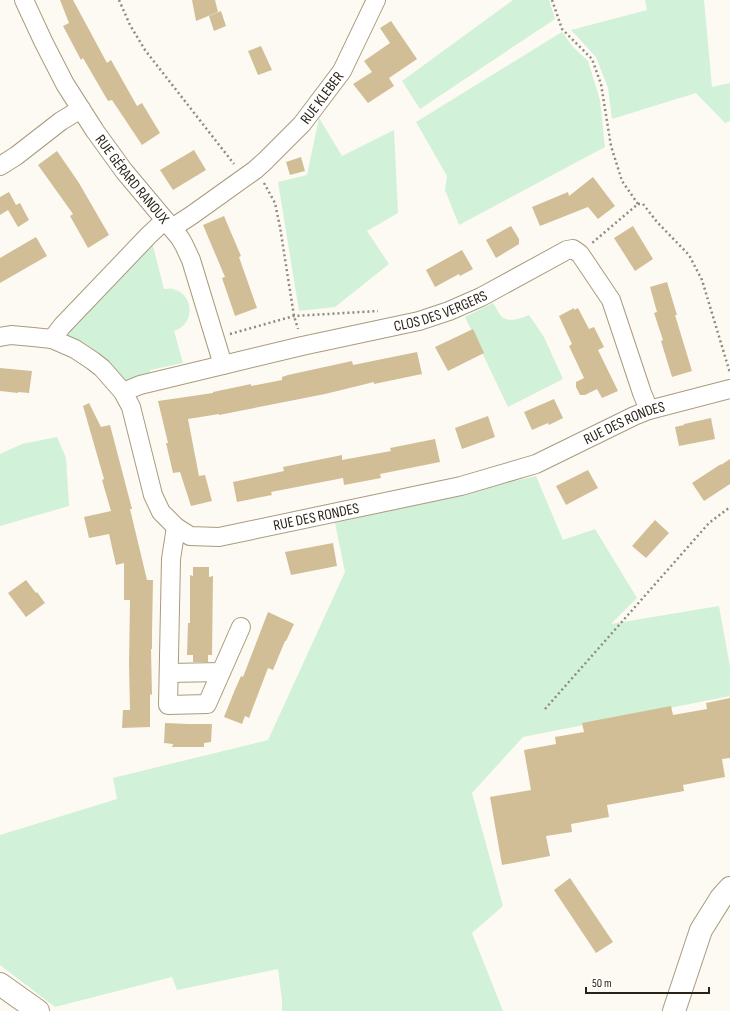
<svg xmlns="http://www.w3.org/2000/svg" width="730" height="1011" viewBox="0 0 730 1011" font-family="'Sofia Sans Condensed',sans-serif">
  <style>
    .green { fill: #d1f1d8 }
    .building { fill: #d1be96 }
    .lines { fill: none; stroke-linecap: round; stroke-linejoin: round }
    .minor-casing { stroke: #aa9b7c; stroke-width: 20 }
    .secondary-casing { stroke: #aa9b7c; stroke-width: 24 }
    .path { stroke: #8e8a81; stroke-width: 2.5; stroke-dasharray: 2 3; stroke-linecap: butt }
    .minor { stroke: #fff; stroke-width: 18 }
    .secondary { stroke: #fff; stroke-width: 22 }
    .labels { text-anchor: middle; stroke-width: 3.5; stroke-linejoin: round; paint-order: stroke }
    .street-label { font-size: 15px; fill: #292317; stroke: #fff }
  </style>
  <rect width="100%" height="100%" fill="#fdfaf4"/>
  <g class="green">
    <path d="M 513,0 L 549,0 L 555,19 L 420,109 L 402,81 Z"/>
    <path d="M 645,0 L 704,0 L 712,87 L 730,83 L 730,121 L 725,123 L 696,93 L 612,119 L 608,88 L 596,57 L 571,30 L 647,10 Z"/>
    <path d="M 562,32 L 573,47 L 588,61 L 600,100 L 605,147 L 459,225 L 445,190 L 447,176 L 416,122 Z"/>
    <path d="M 319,118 L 342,156 L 394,130 L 398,213 L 367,231 L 389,264 L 335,307 L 299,311 L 278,182 L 307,175 Z"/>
    <path d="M 152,242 L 164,289 C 167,289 170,288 173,289 C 195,295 195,324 174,331 L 183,363 L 150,370 L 151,377 L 133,381 L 124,380 L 70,339 L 67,335 L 66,330 Z"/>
    <path d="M 493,303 C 496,307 499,314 502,317 C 510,323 521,318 529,315 L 544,337 L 563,379 L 508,407 L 465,317 Z"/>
    <path d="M 57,437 L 66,458 L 69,506 L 0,526 L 0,454 L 22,444 Z"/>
    <path d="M 536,476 L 563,540 L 595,529 L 637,598 L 611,624 L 719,606 L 730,667 L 730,696 L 523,737 L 472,793 L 503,906 L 472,933 L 503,1011 L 282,1011 L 282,1000 L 278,969 L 177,990 L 172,977 L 55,1007 L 0,965 L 0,835 L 117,799 L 113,778 L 268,740 L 345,572 L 335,523 Z"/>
  </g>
  <g class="building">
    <path d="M 60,0 L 73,0 L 107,63 L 111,60 L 137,106 L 142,103 L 160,133 L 142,145 L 112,100 L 108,101 L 83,58 L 81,60 L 63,26 L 69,23 Z"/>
    <path d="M 192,0 L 215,0 L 218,12 L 196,21 Z"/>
    <path d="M 221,11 L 226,26 L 214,31 L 209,16 Z"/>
    <path d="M 391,21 L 417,59 L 389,78 L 394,86 L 368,103 L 353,84 L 372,72 L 364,61 L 390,43 L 380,28 Z"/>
    <path d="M 261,46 L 272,70 L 258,75 L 248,51 Z"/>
    <path d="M 194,150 L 206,170 L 173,190 L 160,170 Z"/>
    <path d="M 57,151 L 79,183 L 109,235 L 88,248 L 70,216 L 73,214 L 38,165 Z"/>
    <path d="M 301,157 L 305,171 L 290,175 L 286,162 Z"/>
    <path d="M 593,177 L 615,206 L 598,219 L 588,207 L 540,226 L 532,207 L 568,192 L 569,196 Z"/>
    <path d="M 9,192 L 16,205 L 20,203 L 29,220 L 18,227 L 8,210 L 0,215 L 0,197 Z"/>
    <path d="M 224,216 L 241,256 L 239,257 L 257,308 L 235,316 L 222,278 L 225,277 L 203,225 Z"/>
    <path d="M 511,226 L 519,239 L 519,244 L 496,258 L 486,240 Z"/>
    <path d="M 633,226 L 653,259 L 635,271 L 614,238 Z"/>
    <path d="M 36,237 L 47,256 L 0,283 L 0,258 Z"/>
    <path d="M 462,250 L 473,269 L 460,276 L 459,274 L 435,287 L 426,270 Z"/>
    <path d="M 667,282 L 677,315 L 675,315 L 692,371 L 672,377 L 661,341 L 663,340 L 654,313 L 657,312 L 650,287 Z"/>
    <path d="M 574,308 L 574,310 L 578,308 L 589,329 L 594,327 L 604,347 L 598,350 L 618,391 L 602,398 L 597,389 L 585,395 L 580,395 L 576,387 L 576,382 L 584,378 L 569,346 L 572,344 L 559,316 Z"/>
    <path d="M 473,329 L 484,353 L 448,371 L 435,347 Z"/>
    <path d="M 417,352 L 422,374 L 374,384 L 374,382 L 325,394 L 219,415 L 219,414 L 188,419 L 199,476 L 205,475 L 212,501 L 191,506 L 180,472 L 173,473 L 166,443 L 168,443 L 158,401 L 213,393 L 213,392 L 251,384 L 251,386 L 282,380 L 282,377 L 288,375 L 352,361 L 353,365 Z"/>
    <path d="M 0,368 L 32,371 L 29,393 L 18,392 L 18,393 L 0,391 Z"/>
    <path d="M 554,399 L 563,418 L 549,425 L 548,423 L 532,430 L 524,412 Z"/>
    <path d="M 89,403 L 101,427 L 110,425 L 132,509 L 130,509 L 147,580 L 153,580 L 152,633 L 152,649 L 151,649 L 152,695 L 150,694 L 150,727 L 122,728 L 123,710 L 130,710 L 129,664 L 130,600 L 124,600 L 124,563 L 116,565 L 109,534 L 89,538 L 84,517 L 111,511 L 102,480 L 104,479 L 83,406 Z"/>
    <path d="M 488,416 L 495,437 L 462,449 L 455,428 Z"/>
    <path d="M 711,418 L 715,439 L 679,446 L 675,427 L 684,425 L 684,424 Z"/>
    <path d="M 435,439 L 440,462 L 380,474 L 381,478 L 344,485 L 343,478 L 271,492 L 272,495 L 237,502 L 233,482 L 284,471 L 283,467 L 342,455 L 342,460 L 391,451 L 390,448 Z"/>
    <path d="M 730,459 L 730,484 L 704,501 L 692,483 L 721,464 L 721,465 Z"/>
    <path d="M 588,470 L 598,488 L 566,505 L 556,486 Z"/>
    <path d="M 655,520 L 669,533 L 646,558 L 632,546 Z"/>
    <path d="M 333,543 L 337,566 L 291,575 L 285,552 Z"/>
    <path d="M 193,567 L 209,567 L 209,577 L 213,576 L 212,655 L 208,655 L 208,662 L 193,662 L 193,655 L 187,655 L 188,623 L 190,623 L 190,575 L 193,576 Z"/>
    <path d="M 26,580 L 36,593 L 37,592 L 45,603 L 26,617 L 8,593 Z"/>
    <path d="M 268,612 L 294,624 L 286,641 L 285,641 L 273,670 L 268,668 L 249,718 L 245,716 L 242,724 L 224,717 L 234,692 L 241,676 L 243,677 Z"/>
    <path d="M 730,698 L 730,758 L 722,759 L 725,777 L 683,785 L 684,791 L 607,805 L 609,817 L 571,824 L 572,832 L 546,836 L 550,856 L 502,865 L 490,797 L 531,790 L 524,750 L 556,744 L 555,737 L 584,732 L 582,723 L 671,706 L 673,715 L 707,709 L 706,703 Z"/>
    <path d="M 165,723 L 188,724 L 212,724 L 211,742 L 204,743 L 204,747 L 172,747 L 173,744 L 164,743 Z"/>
    <path d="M 570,878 L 613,942 L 596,953 L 554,890 Z"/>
  </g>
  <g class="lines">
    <g class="minor-casing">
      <g id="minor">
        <path id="s1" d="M 24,0 L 43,41 L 65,84 L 95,131 L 124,171 L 180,238 L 184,245 L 191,260 L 223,365"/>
        <path d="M 0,166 L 16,156 L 61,121 L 81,109"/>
        <path id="s2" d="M 172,228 L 192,215 L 255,170 L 266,160 L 302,124 L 342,71 L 376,0"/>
        <path id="s3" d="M 0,337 L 11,335 L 33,337 L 52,339 L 75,349 L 93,361 L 102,368 L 123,392 L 131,407 L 153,495 L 161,512 L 176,527 L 190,536 L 219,537 L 461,486 L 536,464 L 634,416 L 649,410 L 730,389"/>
        <path d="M 52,339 L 62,326 L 149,235 L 165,220"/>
        <path id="s4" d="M 123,392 L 140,385 L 223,365 L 302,346 L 419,321 L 449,311 L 481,297 L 567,250 L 573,249 L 580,254 L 611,300 L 642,393 L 649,410"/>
        <path d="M 176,527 L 171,559 L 168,705 L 207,704 L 241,627"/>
        <path d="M 169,673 L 221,672"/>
      </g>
    </g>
    <g class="secondary-casing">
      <g id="secondary">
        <path d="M 0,984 L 38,1011"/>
        <path d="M 674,1011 L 701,930 L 721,898 L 730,888"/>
      </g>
    </g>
    <g class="path">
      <path d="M 119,0 L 130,25 L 145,50 L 234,164"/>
      <path d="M 552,0 L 562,29 L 592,59 L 601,84 L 611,146 L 622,181 L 638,204 L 592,243"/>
      <path d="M 264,183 L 275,203 L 280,227 L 294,316 L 298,329"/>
      <path d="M 638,204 L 643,204 L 657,222 L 689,255 L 702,280 L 730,373"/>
      <path d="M 230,334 L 294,316 L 378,311"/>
      <path d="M 545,709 L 709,523 L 730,507"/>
    </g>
    <use href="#minor" class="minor"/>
    <use href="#secondary" class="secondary"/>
  </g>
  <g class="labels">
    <g class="street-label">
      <text dy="5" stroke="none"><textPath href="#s2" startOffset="200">RUE KLEBER</textPath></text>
      <text dy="5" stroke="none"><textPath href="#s1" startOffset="210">RUE GÉRARD RANOUX</textPath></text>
      <text dy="5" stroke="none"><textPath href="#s4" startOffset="328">CLOS DES VERGERS</textPath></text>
      <text dy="5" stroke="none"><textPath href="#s3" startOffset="759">RUE DES RONDES</textPath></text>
      <text dy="5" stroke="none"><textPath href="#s3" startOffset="435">RUE DES RONDES</textPath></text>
    </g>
  </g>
  <path d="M586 987v6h123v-6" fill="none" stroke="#292317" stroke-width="2"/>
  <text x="592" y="987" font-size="12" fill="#292317" stroke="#ffffff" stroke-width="3" paint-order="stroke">50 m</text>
</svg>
